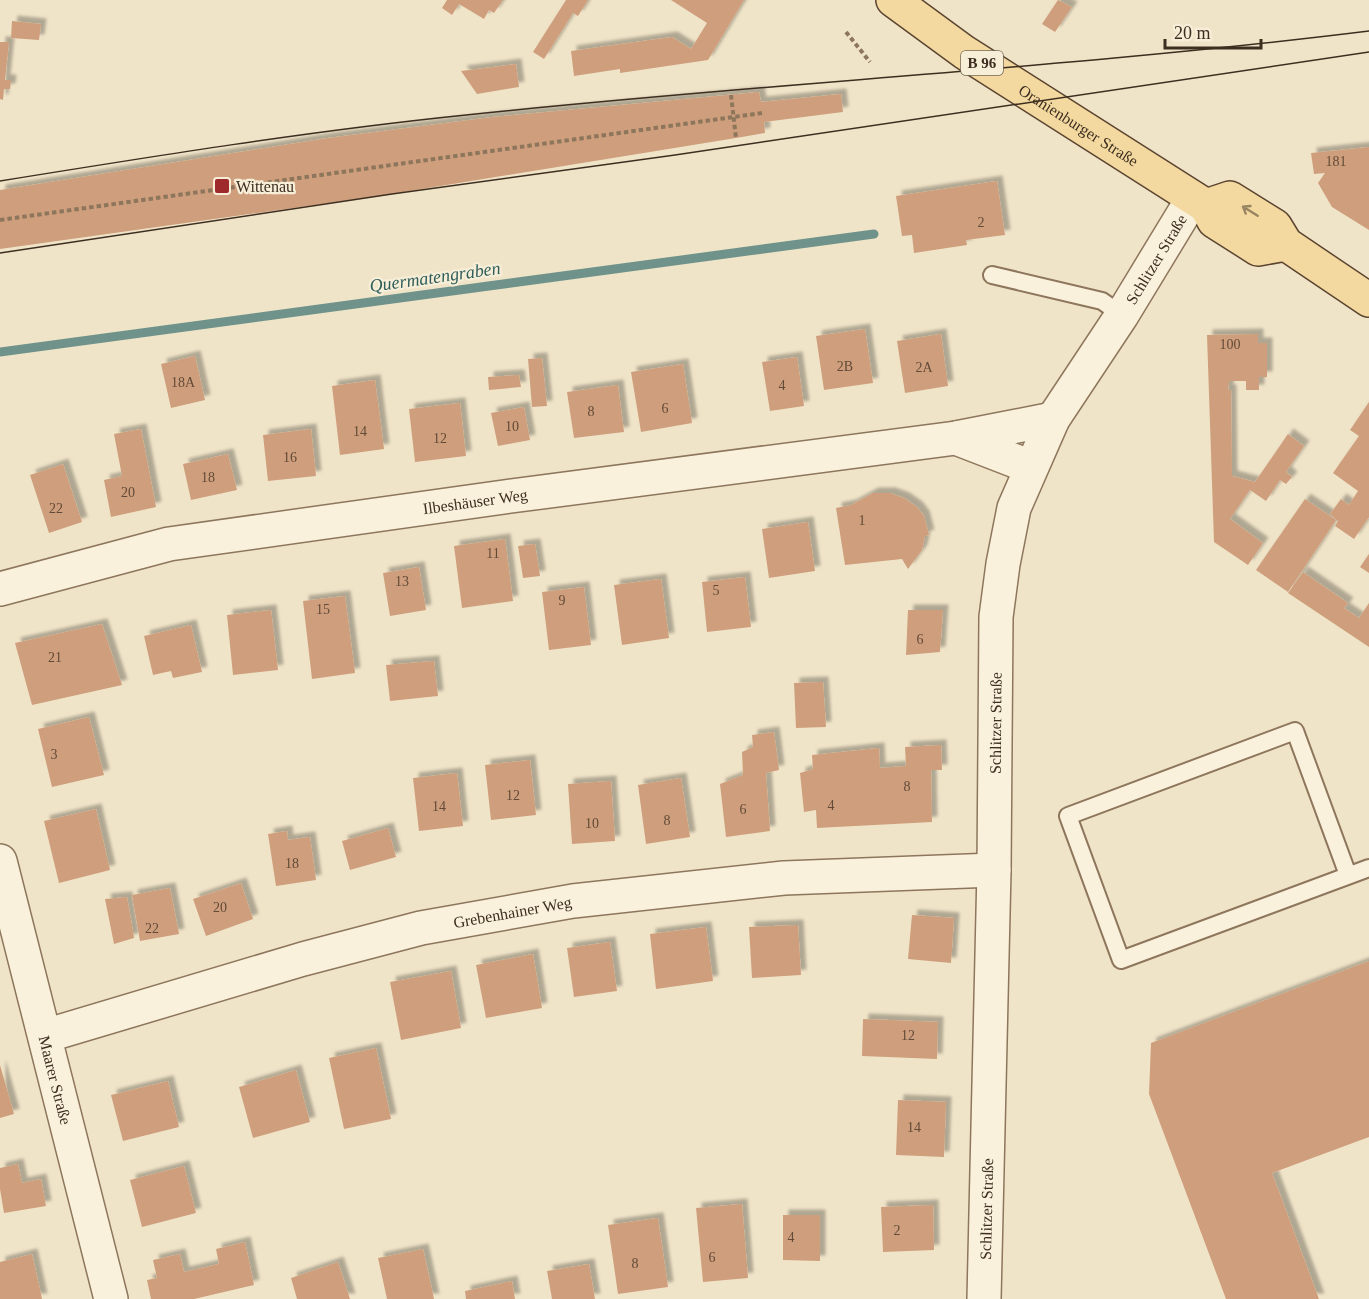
<svg xmlns="http://www.w3.org/2000/svg" width="1369" height="1299" viewBox="0 0 1369 1299" font-family="Georgia,serif">
  <style>
    .lines { fill: none; stroke-linecap: round; stroke-linejoin: round }
    .stream { stroke: #6f938a; stroke-width: 9 }
    .building { fill: #cf9f7d; filter: url(#shadow) }
    .service-casing { stroke: #8d765c; stroke-width: 20 }
    .minor-casing { stroke: #8d765c; stroke-width: 36 }
    .primary-casing { stroke: #5b4430; stroke-width: 36 }
    .path { stroke: #8d765c; stroke-width: 4; stroke-dasharray: 4.5 3; stroke-linecap: butt }
    .service { stroke: #faf1dc; stroke-width: 16 }
    .minor { stroke: #faf1dc; stroke-width: 33 }
    .primary { stroke: #f3d9a0; stroke-width: 33 }
    .tram { stroke: #3d2e20; stroke-width: 1.5 }
    .oneway { stroke: #988460 }
    .poi-dot { fill: #9e2a2b; stroke: #f7eed8; stroke-width: 2 }
    .labels { text-anchor: middle; stroke-width: 4.5; stroke-linejoin: round; paint-order: stroke }
    .number-label { font-size: 14px; fill: #624a37 }
    .shield { fill: #f7eed8; stroke: #756857; stroke-width: 1.5 }
    .shield-label { font-size: 15px; font-weight: bold; fill: #3d2e20 }
    .street-label { font-size: 16px; fill: #3d2e20; stroke: #f7eed8 }
    .poi-label { font-size: 16px; fill: #3d2e20; stroke: #f7eed8; text-anchor: start }
    .water-label { font-size: 18px; font-style: italic; fill: #2f5d5a; stroke: #f7eed8 }
  </style>
  <defs>
    <filter id="shadow"><feDropShadow dx="5.5" dy="-5.5" stdDeviation="1.5" flood-color="#0004"/></filter>
  </defs>
  <rect width="100%" height="100%" fill="#f0e4c8"/>
  <g class="lines">
    <path class="stream" d="M 0,352 L 874,234"/>
  </g>
  <g class="building">
    <path d="M 447,0 L 503,0 L 494,13 L 489,10 L 484,19 L 459,4 L 452,15 L 442,8 Z"/>
    <path d="M 566,0 L 588,0 L 578,16 L 573,13 L 544,59 L 533,52 Z"/>
    <path d="M 671,0 L 744,0 L 708,60 L 620,73 L 620,69 L 574,76 L 571,51 L 672,37 L 691,49 L 707,23 Z"/>
    <path d="M 1058,0 L 1072,7 L 1055,32 L 1042,24 Z"/>
    <path d="M 12,21 L 41,24 L 39,40 L 11,38 Z"/>
    <path d="M 0,42 L 9,42 L 5,80 L 11,80 L 10,89 L 4,89 L 3,100 L 0,99 Z"/>
    <path d="M 516,64 L 519,87 L 477,94 L 461,71 Z"/>
    <path d="M 759,92 L 761,102 L 841,94 L 843,112 L 764,122 L 765,133 L 736,138 L 379,196 L 0,249 L 0,190 L 328,138 L 493,117 Z"/>
    <path d="M 1369,147 L 1369,230 L 1332,207 L 1318,183 L 1325,173 L 1314,174 L 1311,153 Z"/>
    <path d="M 997,181 L 1005,235 L 966,240 L 967,245 L 914,253 L 912,235 L 902,236 L 896,196 Z"/>
    <path d="M 865,329 L 873,383 L 824,390 L 816,336 Z"/>
    <path d="M 941,334 L 948,386 L 905,393 L 897,341 Z"/>
    <path d="M 1258,334 L 1258,343 L 1267,343 L 1267,377 L 1259,377 L 1259,390 L 1246,390 L 1246,381 L 1229,381 L 1228,390 L 1231,390 L 1232,476 L 1255,482 L 1288,434 L 1304,446 L 1286,472 L 1292,477 L 1286,484 L 1280,480 L 1266,501 L 1250,490 L 1230,519 L 1263,543 L 1248,565 L 1214,542 L 1207,335 Z"/>
    <path d="M 195,356 L 205,400 L 171,408 L 161,364 Z"/>
    <path d="M 797,357 L 804,406 L 770,411 L 762,362 Z"/>
    <path d="M 542,358 L 547,406 L 532,407 L 528,359 Z"/>
    <path d="M 683,364 L 692,423 L 641,432 L 631,372 Z"/>
    <path d="M 519,375 L 521,387 L 489,390 L 488,377 Z"/>
    <path d="M 375,380 L 384,449 L 340,455 L 332,386 Z"/>
    <path d="M 618,385 L 624,432 L 574,438 L 567,392 Z"/>
    <path d="M 1369,402 L 1369,517 L 1354,539 L 1335,526 L 1338,521 L 1330,514 L 1341,499 L 1349,505 L 1358,491 L 1333,473 L 1359,436 L 1350,430 Z"/>
    <path d="M 460,403 L 466,456 L 415,462 L 409,409 Z"/>
    <path d="M 524,407 L 530,440 L 498,446 L 491,413 Z"/>
    <path d="M 141,429 L 156,507 L 111,517 L 104,480 L 122,476 L 114,434 Z"/>
    <path d="M 311,429 L 316,476 L 268,481 L 263,435 Z"/>
    <path d="M 228,454 L 237,490 L 191,500 L 183,464 Z"/>
    <path d="M 63,464 L 82,522 L 49,533 L 30,475 Z"/>
    <path d="M 873,493 L 890,493 L 904,498 L 917,507 L 924,516 L 929,535 L 925,536 L 922,550 L 908,569 L 902,559 L 845,565 L 836,508 L 851,505 Z"/>
    <path d="M 1305,499 L 1336,520 L 1288,592 L 1256,570 Z"/>
    <path d="M 808,522 L 815,571 L 769,578 L 762,529 Z"/>
    <path d="M 505,539 L 513,601 L 462,608 L 454,546 Z"/>
    <path d="M 535,544 L 540,576 L 523,578 L 518,546 Z"/>
    <path d="M 1369,554 L 1369,573 L 1360,567 Z"/>
    <path d="M 419,567 L 426,610 L 390,616 L 383,573 Z"/>
    <path d="M 1303,572 L 1348,603 L 1344,608 L 1359,618 L 1369,603 L 1369,647 L 1288,593 Z"/>
    <path d="M 745,577 L 751,627 L 707,632 L 702,582 Z"/>
    <path d="M 661,579 L 669,638 L 622,645 L 614,585 Z"/>
    <path d="M 584,587 L 591,645 L 549,650 L 542,592 Z"/>
    <path d="M 345,596 L 355,673 L 312,679 L 303,601 Z"/>
    <path d="M 271,610 L 278,670 L 233,675 L 227,615 Z"/>
    <path d="M 908,610 L 943,610 L 940,652 L 906,655 Z"/>
    <path d="M 102,624 L 122,685 L 32,705 L 15,643 Z"/>
    <path d="M 191,625 L 202,672 L 173,678 L 171,671 L 153,675 L 144,636 Z"/>
    <path d="M 434,661 L 438,696 L 390,701 L 386,665 Z"/>
    <path d="M 823,682 L 826,727 L 796,728 L 794,683 Z"/>
    <path d="M 89,717 L 104,775 L 52,787 L 38,729 Z"/>
    <path d="M 774,732 L 779,770 L 766,773 L 770,831 L 726,837 L 720,784 L 743,775 L 742,752 L 753,747 L 752,735 Z"/>
    <path d="M 941,745 L 942,770 L 931,770 L 932,822 L 817,828 L 816,810 L 804,812 L 800,773 L 813,769 L 812,755 L 879,748 L 880,768 L 906,766 L 905,747 Z"/>
    <path d="M 530,760 L 536,815 L 491,820 L 485,765 Z"/>
    <path d="M 457,773 L 463,826 L 419,831 L 413,778 Z"/>
    <path d="M 681,778 L 690,837 L 646,844 L 638,785 Z"/>
    <path d="M 611,781 L 615,841 L 572,844 L 568,784 Z"/>
    <path d="M 96,809 L 110,870 L 59,883 L 44,821 Z"/>
    <path d="M 388,828 L 396,857 L 350,870 L 342,841 Z"/>
    <path d="M 287,831 L 288,840 L 310,837 L 316,880 L 276,886 L 268,834 Z"/>
    <path d="M 241,883 L 253,919 L 206,936 L 193,899 Z"/>
    <path d="M 170,888 L 179,934 L 140,941 L 132,895 Z"/>
    <path d="M 127,897 L 134,938 L 114,944 L 105,899 Z"/>
    <path d="M 912,915 L 954,918 L 951,963 L 908,959 Z"/>
    <path d="M 798,925 L 801,975 L 752,978 L 749,927 Z"/>
    <path d="M 706,927 L 713,981 L 656,989 L 650,934 Z"/>
    <path d="M 610,942 L 617,991 L 574,997 L 567,948 Z"/>
    <path d="M 533,954 L 542,1008 L 486,1018 L 476,965 Z"/>
    <path d="M 1369,961 L 1369,1137 L 1272,1173 L 1319,1299 L 1226,1299 L 1149,1094 L 1151,1043 Z"/>
    <path d="M 451,971 L 461,1028 L 401,1040 L 390,982 Z"/>
    <path d="M 863,1019 L 938,1022 L 937,1059 L 862,1056 Z"/>
    <path d="M 376,1048 L 391,1119 L 344,1129 L 329,1058 Z"/>
    <path d="M 0,1065 L 14,1114 L 0,1118 Z"/>
    <path d="M 296,1070 L 310,1122 L 253,1138 L 239,1087 Z"/>
    <path d="M 168,1081 L 179,1127 L 123,1141 L 111,1095 Z"/>
    <path d="M 898,1100 L 946,1102 L 944,1157 L 896,1155 Z"/>
    <path d="M 18,1164 L 22,1183 L 41,1179 L 46,1206 L 4,1213 L 0,1189 L 0,1168 Z"/>
    <path d="M 184,1166 L 196,1213 L 142,1227 L 130,1180 Z"/>
    <path d="M 742,1204 L 748,1278 L 703,1282 L 696,1208 Z"/>
    <path d="M 933,1205 L 934,1250 L 883,1252 L 881,1207 Z"/>
    <path d="M 783,1215 L 820,1215 L 820,1261 L 783,1260 Z"/>
    <path d="M 658,1218 L 668,1287 L 618,1294 L 608,1225 Z"/>
    <path d="M 245,1242 L 254,1285 L 194,1299 L 151,1299 L 147,1280 L 157,1278 L 153,1260 L 180,1254 L 184,1272 L 219,1264 L 216,1249 Z"/>
    <path d="M 423,1249 L 434,1299 L 387,1299 L 378,1258 Z"/>
    <path d="M 32,1254 L 42,1299 L 0,1299 L 0,1262 Z"/>
    <path d="M 338,1262 L 350,1299 L 297,1299 L 291,1278 Z"/>
    <path d="M 589,1264 L 595,1299 L 552,1299 L 547,1271 Z"/>
    <path d="M 512,1281 L 515,1299 L 466,1299 L 465,1291 Z"/>
  </g>
  <g class="lines">
    <g class="service-casing">
      <g id="service">
        <path d="M 992,275 L 1102,301 L 1122,315"/>
        <path d="M 1348,875 L 1295,731 L 1068,816 L 1121,960 L 1369,868"/>
      </g>
    </g>
    <g class="minor-casing">
      <g id="minor">
        <path d="M 956,438 L 1031,467"/>
        <path id="s1" d="M 0,589 L 169,544 L 511,496 L 956,438 L 1053,419"/>
        <path id="s2" d="M 0,861 L 111,1299"/>
        <path id="s3" d="M 45,1036 L 303,959 L 421,928 L 573,901 L 784,878 L 994,870"/>
        <path id="s4" d="M 984,1299 L 994,870 L 996,617 L 1003,564 L 1014,508 L 1053,419 L 1122,315 L 1193,198"/>
      </g>
    </g>
    <g class="primary-casing">
      <g id="primary">
        <path id="s5" d="M 893,0 L 964,52 L 1206,206 L 1214,221 L 1258,249 L 1286,244"/>
        <path d="M 1206,206 L 1230,198 L 1275,226 L 1286,244 L 1369,300"/>
      </g>
    </g>
    <g class="path">
      <path d="M 846,32 L 870,62"/>
      <path d="M 731,95 L 736,138"/>
      <path d="M 0,220 L 762,113"/>
    </g>
    <use href="#service" class="service"/>
    <use href="#minor" class="minor"/>
    <use href="#primary" class="primary"/>
    <g class="tram">
      <path d="M 0,181 C 155,156 310,131 466,115 C 767,83 1069,68 1369,31"/>
      <path d="M 0,253 L 392,194 L 675,155 L 1369,52"/>
    </g>
  </g>
  <defs><path id="oneway-shaft" d="M-6 0H5M1.5-3L5.5 0L1.5 3" fill="none" stroke-width="1.6" stroke-linecap="round" stroke-linejoin="round" transform="scale(1.5)"/></defs>
  <use class="oneway" href="#oneway-shaft" transform="translate(1250 211) rotate(-148)"/>
  <rect class="poi-dot" x="214" y="178" width="16" height="16" rx="3"/>
  <g class="labels">
    <g class="number-label">
      <text x="1336" y="166">181</text>
      <text x="981" y="227">2</text>
      <text x="1230" y="349">100</text>
      <text x="845" y="371">2B</text>
      <text x="924" y="372">2A</text>
      <text x="183" y="387">18A</text>
      <text x="782" y="390">4</text>
      <text x="665" y="413">6</text>
      <text x="591" y="416">8</text>
      <text x="512" y="431">10</text>
      <text x="360" y="436">14</text>
      <text x="440" y="443">12</text>
      <text x="290" y="462">16</text>
      <text x="208" y="482">18</text>
      <text x="128" y="497">20</text>
      <text x="56" y="513">22</text>
      <text x="862" y="525">1</text>
      <text x="493" y="558">11</text>
      <text x="402" y="586">13</text>
      <text x="716" y="595">5</text>
      <text x="562" y="605">9</text>
      <text x="323" y="614">15</text>
      <text x="920" y="644">6</text>
      <text x="55" y="662">21</text>
      <text x="54" y="759">3</text>
      <text x="907" y="791">8</text>
      <text x="513" y="800">12</text>
      <text x="831" y="810">4</text>
      <text x="439" y="811">14</text>
      <text x="743" y="814">6</text>
      <text x="667" y="825">8</text>
      <text x="592" y="828">10</text>
      <text x="292" y="868">18</text>
      <text x="220" y="912">20</text>
      <text x="152" y="933">22</text>
      <text x="908" y="1040">12</text>
      <text x="914" y="1132">14</text>
      <text x="897" y="1235">2</text>
      <text x="791" y="1242">4</text>
      <text x="712" y="1262">6</text>
      <text x="635" y="1268">8</text>
    </g>
    <rect class="shield" x="961" y="51" width="42" height="24" rx="4.5"/>
    <g class="shield-label">
      <text x="982" y="68">B 96</text>
    </g>
    <g class="street-label">
      <text dy="6" stroke="none"><textPath href="#s5" startOffset="224">Oranienburger Straße</textPath></text>
      <text dy="6" stroke="none"><textPath href="#s4" startOffset="1080">Schlitzer Straße</textPath></text>
      <text dy="6" stroke="none"><textPath href="#s1" startOffset="484">Ilbeshäuser Weg</textPath></text>
      <text dy="6" stroke="none"><textPath href="#s4" startOffset="576">Schlitzer Straße</textPath></text>
      <text dy="6" stroke="none"><textPath href="#s3" startOffset="484">Grebenhainer Weg</textPath></text>
      <text dy="6" stroke="none"><textPath href="#s2" startOffset="226">Maarer Straße</textPath></text>
      <text dy="6" stroke="none"><textPath href="#s4" startOffset="90">Schlitzer Straße</textPath></text>
    </g>
    <g class="poi-label">
      <text x="236" y="192">Wittenau</text>
    </g>
    <g class="water-label">
      <text transform="translate(435 277) rotate(-8)" y="6">Quermatengraben</text>
    </g>
  </g>
  <path d="M1165 39v9h96v-9" fill="none" stroke="#3d2e20" stroke-width="3"/>
  <text x="1174" y="39" font-size="18" fill="#3d2e20" stroke="#f7eed8" stroke-width="4.5" paint-order="stroke">20 m</text>
</svg>
